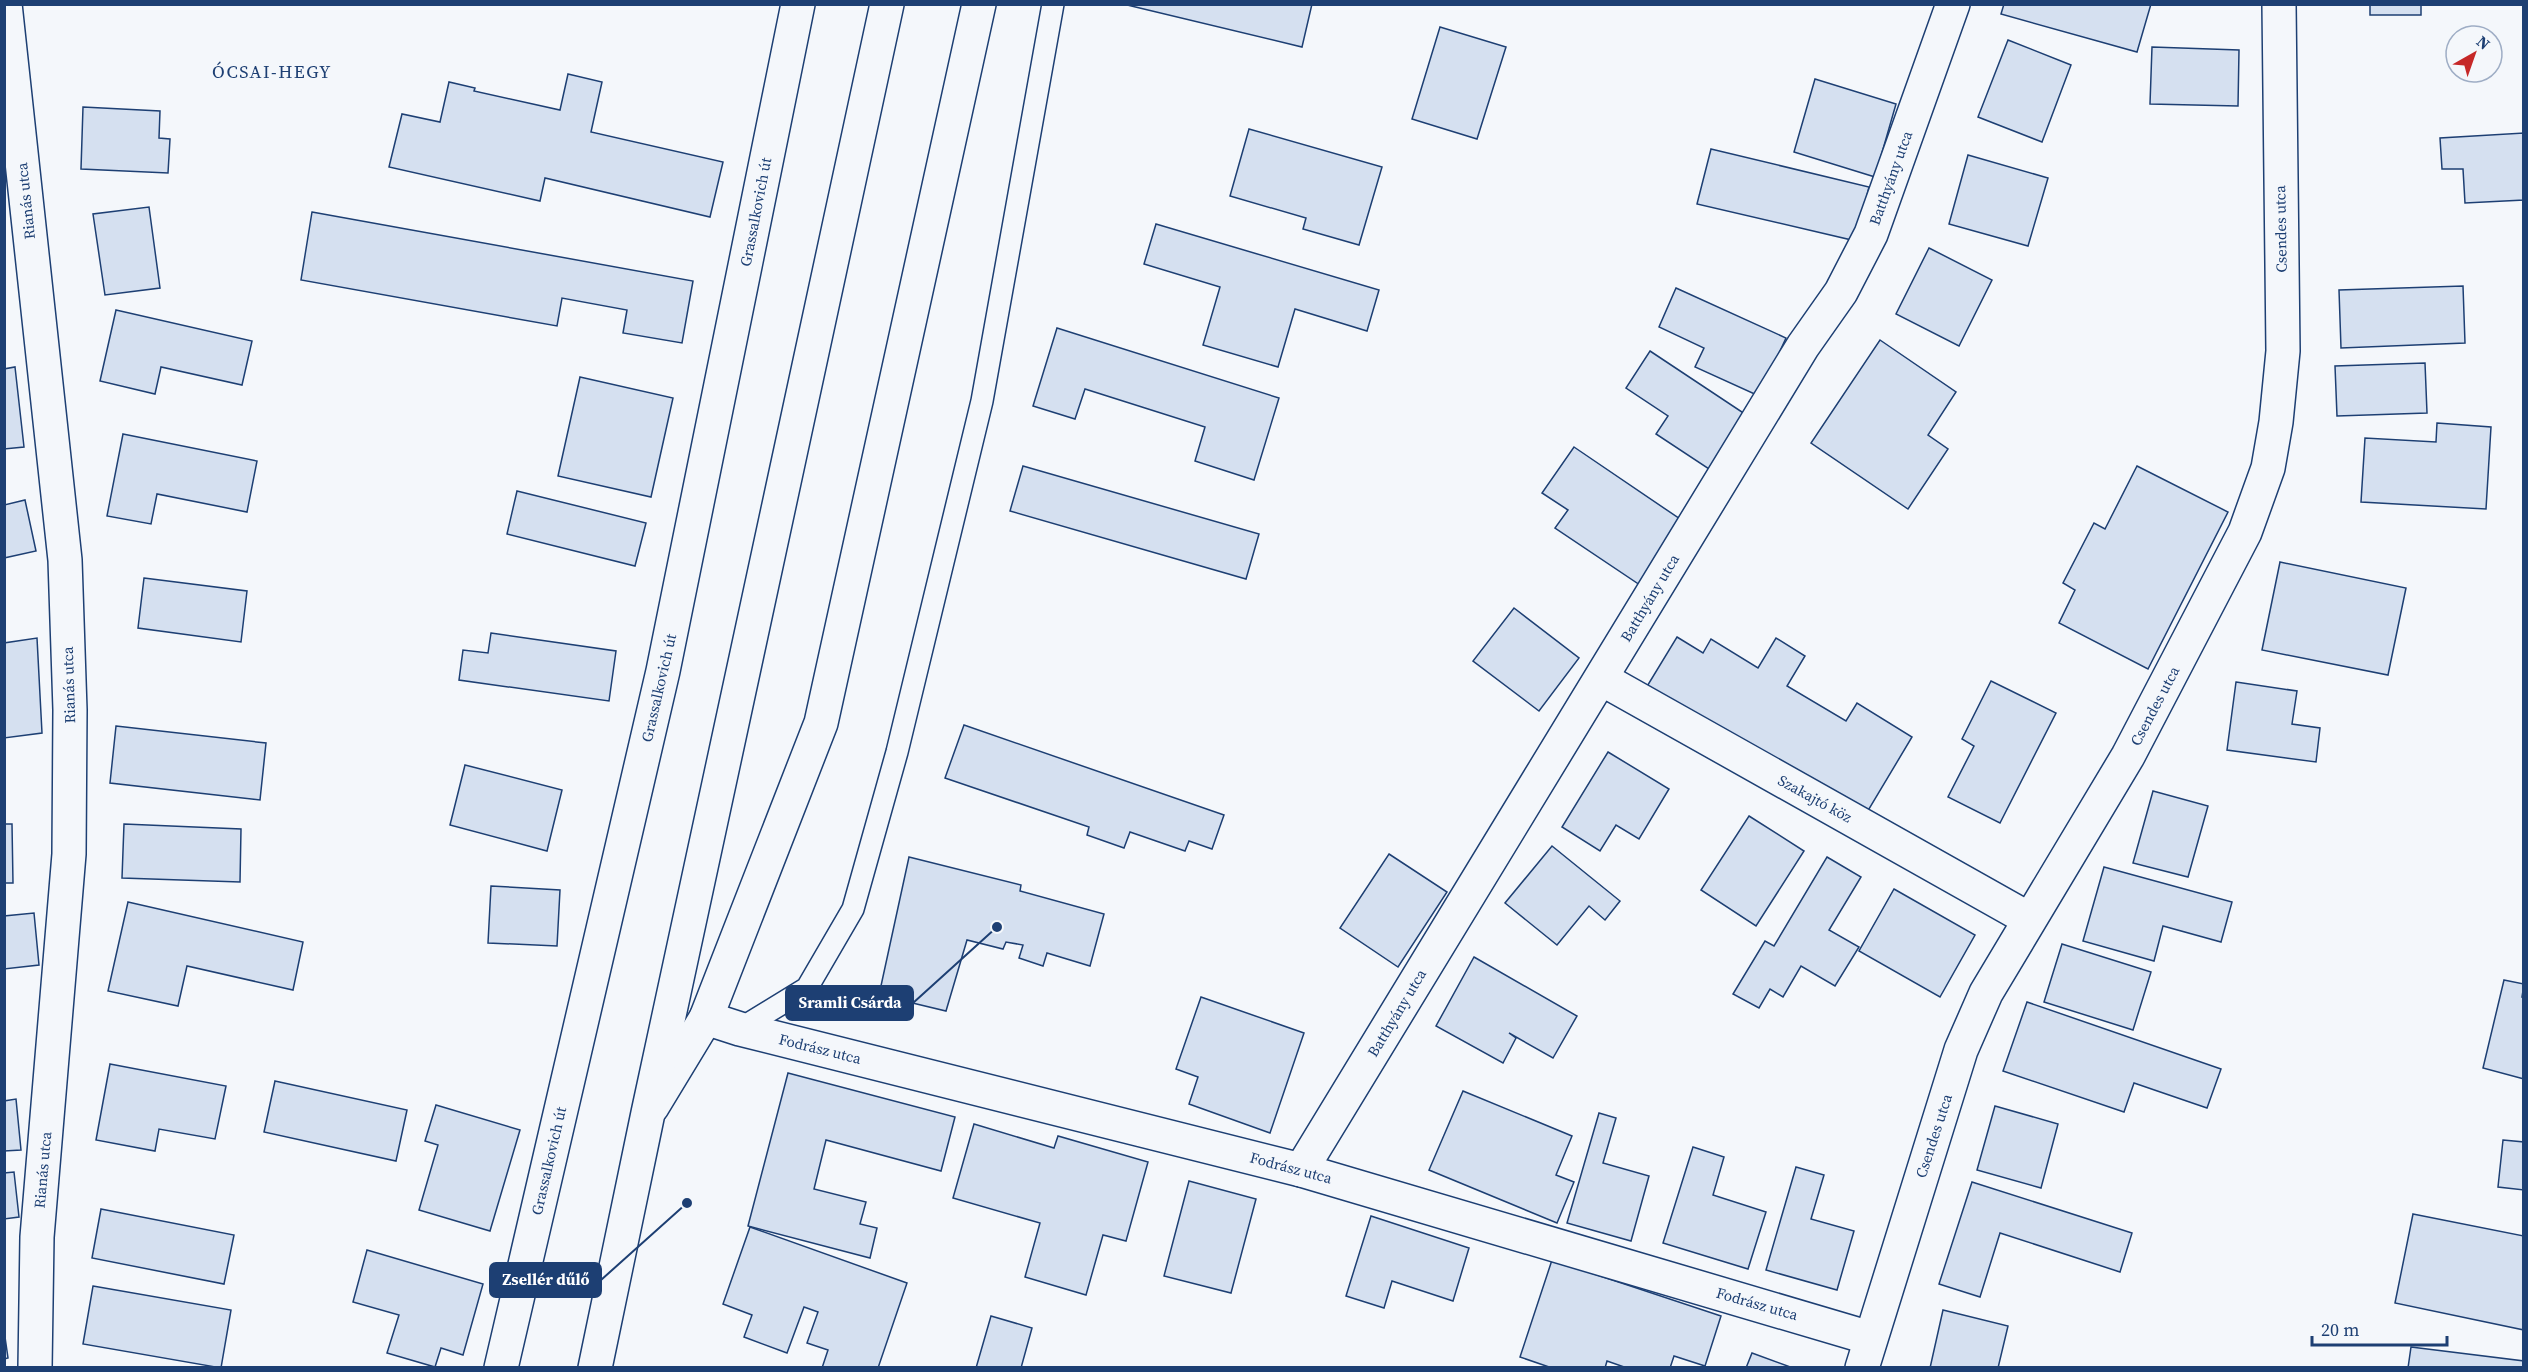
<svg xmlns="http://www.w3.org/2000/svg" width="2528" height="1372" viewBox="0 0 2528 1372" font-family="'Source Serif 4',serif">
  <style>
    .building { fill: #d5e0f0; stroke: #1d3f73; stroke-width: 1.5 }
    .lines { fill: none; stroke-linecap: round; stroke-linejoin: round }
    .service-casing { stroke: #1d3f73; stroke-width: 24 }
    .minor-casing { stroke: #1d3f73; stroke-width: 36 }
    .tertiary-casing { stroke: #1d3f73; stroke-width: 36 }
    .primary-casing { stroke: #1d3f73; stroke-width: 36 }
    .service { stroke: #f4f7fb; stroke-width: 21 }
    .minor { stroke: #f4f7fb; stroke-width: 33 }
    .tertiary { stroke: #f4f7fb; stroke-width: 33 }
    .primary { stroke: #f4f7fb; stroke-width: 33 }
    .labels { text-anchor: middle; stroke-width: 4.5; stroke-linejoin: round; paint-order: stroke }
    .street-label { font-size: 15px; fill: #1d3f73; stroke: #f4f7fb }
    .quarter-label { font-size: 18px; letter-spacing: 1.5px; fill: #1d3f73; stroke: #f4f7fb }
    .leader { fill: none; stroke: #1d3f73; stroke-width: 2 }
    .callout-dot { fill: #1d3f73; stroke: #f4f7fb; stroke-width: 2 }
    .callout { fill: #1d3f73; stroke: #1d3f73; stroke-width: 2 }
    .callout-label { font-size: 16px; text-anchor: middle; font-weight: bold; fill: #fff }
  </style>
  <rect width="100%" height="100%" fill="#f4f7fb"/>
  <g class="building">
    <path d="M 1123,4 L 1312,4 L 1302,47 Z"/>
    <path d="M 2004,4 L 2151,4 L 2137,52 L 2001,14 Z"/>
    <rect x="2370" y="4" width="51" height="11"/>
    <path d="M 1440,27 L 1506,47 L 1477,139 L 1412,119 Z"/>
    <path d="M 2008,40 L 2071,65 L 2042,142 L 1978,117 Z"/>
    <path d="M 2152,47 L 2239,50 L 2238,106 L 2150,104 Z"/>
    <path d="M 568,74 L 602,82 L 591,132 L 723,162 L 710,217 L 545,178 L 540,201 L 389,167 L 402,114 L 440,122 L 449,82 L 475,88 L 474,91 L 560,110 Z"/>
    <path d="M 1815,79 L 1896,104 L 1875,177 L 1794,152 Z"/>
    <path d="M 83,107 L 160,111 L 159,138 L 170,139 L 168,173 L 81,169 Z"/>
    <path d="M 1249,129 L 1382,167 L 1359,245 L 1303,229 L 1306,218 L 1230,196 Z"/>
    <path d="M 2524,133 L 2524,200 L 2465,203 L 2463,169 L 2442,169 L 2440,138 Z"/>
    <path d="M 1711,149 L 1869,187 L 1856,241 L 1697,204 Z"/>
    <path d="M 1968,155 L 2048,178 L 2028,246 L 1949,224 Z"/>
    <path d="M 149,207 L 160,288 L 105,295 L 93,214 Z"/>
    <path d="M 312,212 L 693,281 L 682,343 L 623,333 L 627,310 L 562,298 L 557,326 L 301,280 Z"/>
    <path d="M 1156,224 L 1379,290 L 1367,331 L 1295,309 L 1278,367 L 1203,345 L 1220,287 L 1144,264 Z"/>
    <path d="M 1929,248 L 1992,280 L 1959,346 L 1896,314 Z"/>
    <path d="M 2463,286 L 2465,343 L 2341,348 L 2339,290 Z"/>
    <path d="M 1676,288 L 1786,338 L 1759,396 L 1695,367 L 1704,348 L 1659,327 Z"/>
    <path d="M 116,310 L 252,341 L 242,385 L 161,367 L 155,394 L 100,381 Z"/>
    <path d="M 1057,328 L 1279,398 L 1254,480 L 1195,461 L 1205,427 L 1085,389 L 1075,419 L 1033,406 Z"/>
    <path d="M 1880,340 L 1956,392 L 1928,435 L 1948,449 L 1908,509 L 1811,443 Z"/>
    <path d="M 1650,351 L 1748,416 L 1712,471 L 1656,434 L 1668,416 L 1626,388 Z"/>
    <path d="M 2425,363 L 2427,413 L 2337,416 L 2335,366 Z"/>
    <path d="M 15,367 L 24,447 L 4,449 L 4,369 Z"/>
    <path d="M 580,377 L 673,398 L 651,497 L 558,476 Z"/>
    <path d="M 2437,423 L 2491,427 L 2486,509 L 2361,502 L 2365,438 L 2436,442 Z"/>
    <path d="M 123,434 L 257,461 L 247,512 L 157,494 L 151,524 L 107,516 Z"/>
    <path d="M 1574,447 L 1683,521 L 1640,585 L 1555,528 L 1568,510 L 1542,493 Z"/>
    <path d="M 1023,466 L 1259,534 L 1246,579 L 1010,511 Z"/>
    <path d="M 2137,466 L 2228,512 L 2148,669 L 2059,623 L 2075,590 L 2063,583 L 2094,523 L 2105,529 Z"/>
    <path d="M 517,491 L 646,523 L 635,566 L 507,534 Z"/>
    <path d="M 25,500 L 36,551 L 4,558 L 4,505 Z"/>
    <path d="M 2280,562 L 2406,588 L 2388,675 L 2262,650 Z"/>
    <path d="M 144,578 L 247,591 L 241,642 L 138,628 Z"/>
    <path d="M 1514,608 L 1579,658 L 1539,711 L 1473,661 Z"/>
    <path d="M 491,633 L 616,651 L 609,701 L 459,680 L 463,650 L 488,653 Z"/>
    <path d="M 1677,637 L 1703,653 L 1711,639 L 1758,668 L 1776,638 L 1805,656 L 1787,686 L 1846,721 L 1857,703 L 1912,737 L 1863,819 L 1646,688 Z"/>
    <path d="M 37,638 L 42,733 L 4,738 L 4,643 Z"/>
    <path d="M 1991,681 L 2056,713 L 2000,823 L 1948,797 L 1974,746 L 1962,739 Z"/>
    <path d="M 2236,682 L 2297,691 L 2292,724 L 2320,728 L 2316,762 L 2227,750 Z"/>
    <path d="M 964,725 L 1224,815 L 1212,849 L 1189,841 L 1185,851 L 1130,832 L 1124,848 L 1087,835 L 1089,827 L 945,778 Z"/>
    <path d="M 116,726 L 266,743 L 260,800 L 110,783 Z"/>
    <path d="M 1608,752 L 1669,789 L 1639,839 L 1616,825 L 1600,851 L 1562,827 Z"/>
    <path d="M 465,765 L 562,790 L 547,851 L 450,825 Z"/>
    <path d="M 2153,791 L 2208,806 L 2188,877 L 2133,863 Z"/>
    <path d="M 1749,816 L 1804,851 L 1756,926 L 1701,890 Z"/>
    <path d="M 4,824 L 12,824 L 13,883 L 4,883 Z"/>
    <path d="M 124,824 L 241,829 L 240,882 L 122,878 Z"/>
    <path d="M 1552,846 L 1620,901 L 1605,920 L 1589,906 L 1557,945 L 1505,903 Z"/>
    <path d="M 1389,854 L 1447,892 L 1398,967 L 1340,928 Z"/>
    <path d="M 909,857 L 1021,885 L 1020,891 L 1104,914 L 1090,966 L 1047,953 L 1043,966 L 1019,958 L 1023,945 L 1006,942 L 1003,949 L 967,940 L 946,1011 L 879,995 Z"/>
    <path d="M 1827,857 L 1861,877 L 1829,930 L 1859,947 L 1835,986 L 1801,966 L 1783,997 L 1770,989 L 1759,1008 L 1733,994 L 1765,941 L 1774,946 Z"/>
    <path d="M 2104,867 L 2232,902 L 2221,942 L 2163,926 L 2154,961 L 2083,941 Z"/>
    <path d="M 491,886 L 560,890 L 557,946 L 488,943 Z"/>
    <path d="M 1894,889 L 1975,935 L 1940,997 L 1859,951 Z"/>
    <path d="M 128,902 L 303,942 L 293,990 L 187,966 L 178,1006 L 108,991 Z"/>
    <path d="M 34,913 L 39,965 L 4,969 L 4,916 Z"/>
    <path d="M 2062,944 L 2151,972 L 2133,1030 L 2044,1002 Z"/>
    <path d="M 1474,957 L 1577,1016 L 1553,1058 L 1509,1033 L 1516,1038 L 1503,1063 L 1436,1026 Z"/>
    <path d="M 2504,980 L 2524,984 L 2522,997 L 2524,997 L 2524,1079 L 2483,1068 Z"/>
    <path d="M 1201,997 L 1304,1033 L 1270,1133 L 1189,1104 L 1198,1077 L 1176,1069 Z"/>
    <path d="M 2027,1002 L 2221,1069 L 2207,1108 L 2134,1083 L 2124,1112 L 2003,1071 Z"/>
    <path d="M 110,1064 L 226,1086 L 215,1139 L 159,1129 L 155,1151 L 96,1140 Z"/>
    <path d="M 788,1073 L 955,1117 L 941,1171 L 826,1140 L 814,1189 L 866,1202 L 860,1224 L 877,1228 L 870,1258 L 748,1226 Z"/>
    <path d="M 275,1081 L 407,1110 L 396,1161 L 264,1132 Z"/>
    <path d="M 1463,1091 L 1572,1136 L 1556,1175 L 1574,1182 L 1557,1223 L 1429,1170 Z"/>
    <path d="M 16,1099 L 21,1150 L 4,1151 L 4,1101 Z"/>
    <path d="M 436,1105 L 520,1130 L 490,1231 L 419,1210 L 438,1145 L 425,1141 Z"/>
    <path d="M 1995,1106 L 2058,1124 L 2041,1188 L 1977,1170 Z"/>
    <path d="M 1599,1113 L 1616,1118 L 1603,1163 L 1649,1176 L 1631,1241 L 1567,1223 Z"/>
    <path d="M 974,1124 L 1054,1148 L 1058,1136 L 1148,1162 L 1126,1241 L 1103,1235 L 1086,1295 L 1025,1277 L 1040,1223 L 953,1198 Z"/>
    <path d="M 2503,1140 L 2524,1142 L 2524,1190 L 2498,1187 Z"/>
    <path d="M 1693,1147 L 1724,1157 L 1713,1195 L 1766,1212 L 1748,1269 L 1663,1243 Z"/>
    <path d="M 1796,1167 L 1824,1175 L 1811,1219 L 1854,1231 L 1837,1290 L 1766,1270 Z"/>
    <path d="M 14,1172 L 19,1217 L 4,1219 L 4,1173 Z"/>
    <path d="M 1189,1181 L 1256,1199 L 1231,1293 L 1164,1276 Z"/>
    <path d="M 1972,1182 L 2132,1233 L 2120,1272 L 2000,1233 L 1980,1297 L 1939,1284 Z"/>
    <path d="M 101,1209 L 234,1235 L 224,1284 L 92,1258 Z"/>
    <path d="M 2413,1214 L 2524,1236 L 2524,1330 L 2395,1303 Z"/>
    <path d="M 1371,1216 L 1469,1248 L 1453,1301 L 1392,1281 L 1384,1308 L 1346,1296 Z"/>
    <path d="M 750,1227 L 907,1283 L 878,1368 L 822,1368 L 828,1350 L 807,1343 L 818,1312 L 804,1307 L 787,1353 L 744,1337 L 752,1315 L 723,1304 Z"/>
    <path d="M 367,1250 L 483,1284 L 463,1355 L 441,1348 L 435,1367 L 387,1353 L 399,1315 L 353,1302 Z"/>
    <path d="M 1552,1260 L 1721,1316 L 1705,1366 L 1674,1356 L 1670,1368 L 1627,1368 L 1607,1361 L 1605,1368 L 1552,1368 L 1520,1357 Z"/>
    <path d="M 93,1286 L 231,1310 L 221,1368 L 83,1344 Z"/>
    <path d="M 1943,1310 L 2008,1326 L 1998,1368 L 1930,1368 Z"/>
    <path d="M 991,1316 L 1032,1328 L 1021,1368 L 976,1368 Z"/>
    <path d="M 4,1330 L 8,1358 L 4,1359 Z"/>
    <path d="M 2411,1347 L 2524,1361 L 2524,1368 L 2408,1368 Z"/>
    <path d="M 1752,1353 L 1793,1368 L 1746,1368 Z"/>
  </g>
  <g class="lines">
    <g class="service-casing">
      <path id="service" d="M 740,1029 L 807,988 L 853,909 L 897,752 L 982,401 L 1053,4"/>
    </g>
    <g class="minor-casing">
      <g id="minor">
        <path d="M 5,4 L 65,560 L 70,710 L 69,854 L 37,1237 L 35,1368"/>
        <path d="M 1602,679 L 2029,919"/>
        <path d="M 706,1018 L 740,1029 L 1301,1170 L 1870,1338"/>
        <path d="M 1301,1170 L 1803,346 L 1841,292 L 1871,234 L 1953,4"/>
        <path d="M 1862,1368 L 1961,1050 L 1986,993 L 2128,756 L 2245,532 L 2268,468 L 2276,422 L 2283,351 L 2279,4"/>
      </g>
    </g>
    <g class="tertiary-casing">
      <g id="tertiary">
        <path d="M 652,1107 L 706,1018 L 821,723 L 979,4"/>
        <path d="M 501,1368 L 663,671 L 798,4"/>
      </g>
    </g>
    <g class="primary-casing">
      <path id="primary" d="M 595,1368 L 648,1113 L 887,4"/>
    </g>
    <use href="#service" class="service"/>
    <use href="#minor" class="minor"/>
    <use href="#tertiary" class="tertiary"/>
    <use href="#primary" class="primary"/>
  </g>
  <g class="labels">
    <g class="street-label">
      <text transform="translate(1891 178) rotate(-70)" y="5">Batthyány utca</text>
      <text transform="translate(26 201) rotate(-96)" y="5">Rianás utca</text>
      <text transform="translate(756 212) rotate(-79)" y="5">Grassalkovich út</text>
      <text transform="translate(2281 229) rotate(-91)" y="5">Csendes utca</text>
      <text transform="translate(1650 598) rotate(-59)" y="5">Batthyány utca</text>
      <text transform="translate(69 685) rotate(-92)" y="5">Rianás utca</text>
      <text transform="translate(659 688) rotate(-77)" y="5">Grassalkovich út</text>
      <text transform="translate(2155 706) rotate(-62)" y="5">Csendes utca</text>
      <text transform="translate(1815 799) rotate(29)" y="5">Szakajtó köz</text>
      <text transform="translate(1397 1013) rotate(-59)" y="5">Batthyány utca</text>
      <text transform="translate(820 1049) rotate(14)" y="5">Fodrász utca</text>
      <text transform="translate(1934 1136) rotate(-72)" y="5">Csendes utca</text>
      <text transform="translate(549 1161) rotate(-77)" y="5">Grassalkovich út</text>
      <text transform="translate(1291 1168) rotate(15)" y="5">Fodrász utca</text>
      <text transform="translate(43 1170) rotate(-85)" y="5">Rianás utca</text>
      <text transform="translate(1757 1304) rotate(16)" y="5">Fodrász utca</text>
    </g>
    <g class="quarter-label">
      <text x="272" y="78">ÓCSAI-HEGY</text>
    </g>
  </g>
  <path class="leader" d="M997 927L913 1003M687 1203L601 1280"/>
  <g class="callout-dot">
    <circle cx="997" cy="927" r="6"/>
    <circle cx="687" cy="1203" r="6"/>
  </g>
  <g class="callout">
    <rect x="786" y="986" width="127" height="34" rx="6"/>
    <rect x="490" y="1263" width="111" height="34" rx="6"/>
  </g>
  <g class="callout-label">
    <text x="850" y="1008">Sramli Csárda</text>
    <text x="546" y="1285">Zsellér dűlő</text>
  </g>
  <rect width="2528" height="1372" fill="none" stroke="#1d3f73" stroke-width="12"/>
  <g transform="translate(2474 54) rotate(40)"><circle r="28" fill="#f4f7fb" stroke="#9eadc5" stroke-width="1.5"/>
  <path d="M0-4.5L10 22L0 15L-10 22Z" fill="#c62828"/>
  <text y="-9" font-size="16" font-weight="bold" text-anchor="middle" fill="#1d3f73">N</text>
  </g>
  <path d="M2312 1336v9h135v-9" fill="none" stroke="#1d3f73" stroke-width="3"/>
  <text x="2321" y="1336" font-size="18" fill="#1d3f73" stroke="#f4f7fb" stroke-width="4.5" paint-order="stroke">20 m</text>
</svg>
